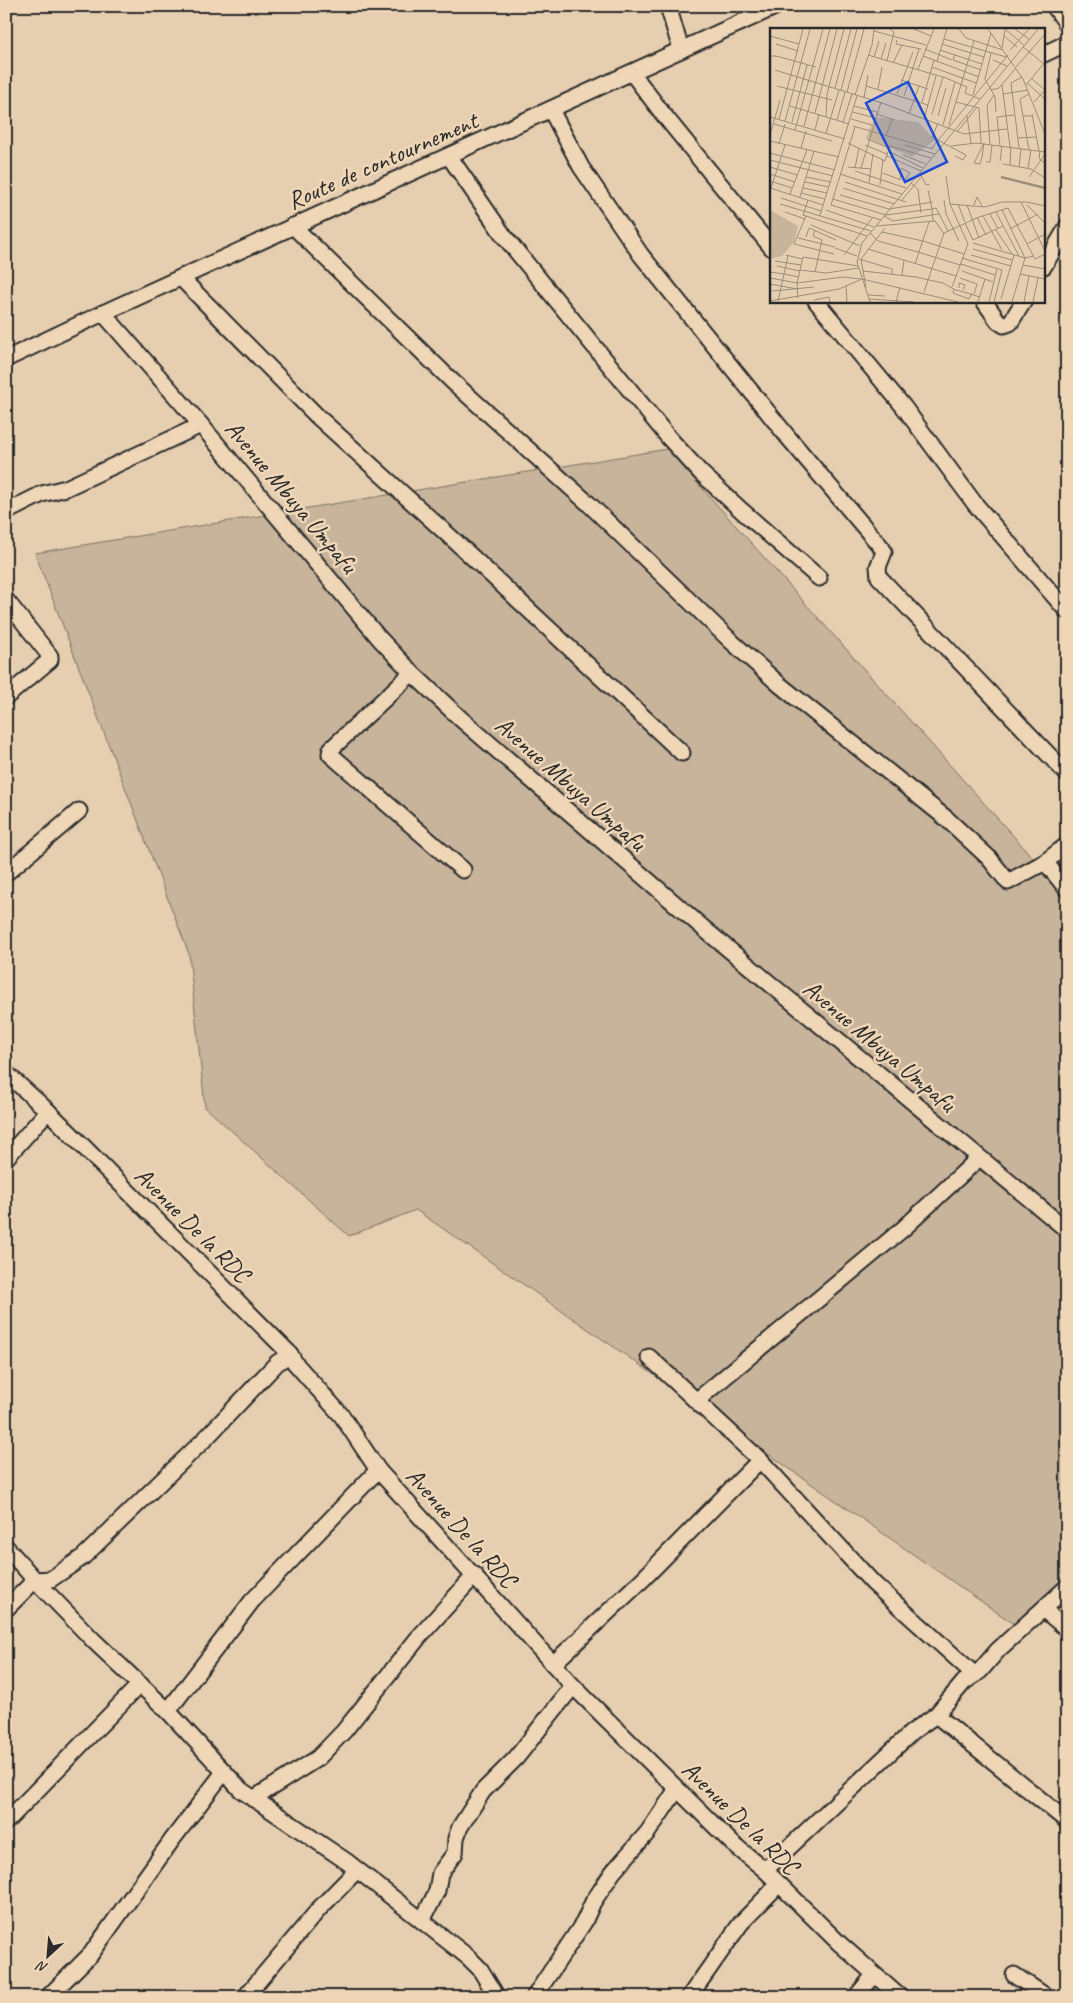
<svg xmlns="http://www.w3.org/2000/svg" width="1073" height="2003" viewBox="0 0 1073 2003" font-family="Caveat,sans-serif">
  <style>
    .green { fill: #c8b49b; stroke: #7a7063 }
    .lines { fill: none; stroke-linecap: round; stroke-linejoin: round }
    .minor-casing { stroke: #2b2b2b; stroke-width: 19 }
    .minor { stroke: #eed6b6; stroke-width: 15 }
    .labels { text-anchor: middle; stroke-width: 5; stroke-linejoin: round; paint-order: stroke }
    .street-label { font-size: 25px; fill: #2b2b2b; stroke: #eed6b6 }
    .inset-river { fill: none; stroke: #9c8e7b; stroke-width: 2.5 }
    .inset-road { fill: none; stroke: #9b8d7b; stroke-width: 1 }
    .view { fill: #1d4ed8; fill-opacity: 0.15; stroke: #1d4ed8; stroke-width: 2.5 }
    .inset-edge { fill: none; stroke: #2b2b2b; stroke-width: 2.5 }
  </style>
  <rect width="100%" height="100%" fill="#e6cfb0"/>
  <filter id="ink" filterUnits="userSpaceOnUse"><feTurbulence type="fractalNoise" baseFrequency=".02" numOctaves="2"/><feDisplacementMap in="SourceGraphic" scale="10" xChannelSelector="R" yChannelSelector="G"/><feConvolveMatrix kernelMatrix="1 2 1 2 8 2 1 2 1" color-interpolation-filters="sRGB"/></filter>
  <g filter="url(#ink)">
    <path class="green" d="M 667,449 L 1067,896 L 1067,1589 L 1021,1629 L 416,1210 L 349,1236 L 205,1107 L 189,954 L 35,553 Z"/>
    <g class="lines">
      <g class="minor-casing">
        <g id="minor">
          <path d="M 668,6 L 681,50"/>
          <path d="M 1054,6 L 1067,24"/>
          <path d="M 1044,54 L 1067,43"/>
          <path d="M 632,73 L 663,114 L 772,248"/>
          <path d="M 551,110 L 581,167 L 641,255 L 787,436 L 882,548 L 884,552 L 878,567 L 879,577 L 1067,774"/>
          <path d="M 449,156 L 504,236 L 669,438 L 701,473 L 741,510 L 819,578"/>
          <path d="M 293,226 L 453,382 L 589,504 L 732,642 L 780,685 L 947,819 L 989,858 L 1008,882 L 1045,862 L 1067,845"/>
          <path d="M 1044,266 L 1067,227"/>
          <path d="M 181,278 L 318,417 L 456,542 L 682,753"/>
          <path d="M 816,301 L 903,406 L 975,504 L 1067,611"/>
          <path d="M 984,301 L 998,321 L 1004,325 L 1010,323 L 1024,301"/>
          <path d="M 103,313 L 201,425 L 379,638 L 412,673 L 461,719 L 709,933 L 1067,1230"/>
          <path d="M 6,359 L 103,313 L 777,6"/>
          <path d="M 6,512 L 42,494 L 66,488 L 201,425"/>
          <path d="M 6,600 L 50,656 L 50,660 L 6,697"/>
          <path d="M 412,673 L 331,749 L 330,754 L 463,870"/>
          <path d="M 1045,862 L 1067,889"/>
          <path d="M 6,873 L 79,811"/>
          <path d="M 6,1073 L 48,1111 L 290,1354 L 295,1363 L 342,1416 L 378,1470 L 573,1686 L 733,1844 L 765,1870 L 839,1943 L 900,1997"/>
          <path d="M 6,1158 L 48,1111"/>
          <path d="M 649,1357 L 760,1460 L 873,1583 L 975,1675"/>
          <path d="M 696,1401 L 904,1228 L 979,1158"/>
          <path d="M 6,1547 L 35,1580 L 94,1641 L 168,1711 L 241,1790 L 346,1861 L 468,1957 L 480,1969 L 497,1997"/>
          <path d="M 6,1609 L 35,1580 L 51,1579 L 83,1557 L 207,1437 L 277,1363 L 290,1354"/>
          <path d="M 1044,1610 L 1067,1629"/>
          <path d="M 553,1664 L 643,1579 L 760,1460"/>
          <path d="M 168,1711 L 252,1601 L 378,1470"/>
          <path d="M 936,1715 L 1067,1821"/>
          <path d="M 253,1799 L 318,1758 L 344,1731 L 418,1638 L 475,1575"/>
          <path d="M 6,1822 L 140,1684"/>
          <path d="M 765,1870 L 912,1732 L 936,1715 L 964,1682 L 980,1671 L 998,1650 L 1067,1587"/>
          <path d="M 422,1921 L 437,1891 L 440,1873 L 455,1853 L 456,1838 L 460,1827 L 483,1791 L 516,1758 L 573,1686"/>
          <path d="M 1014,1975 L 1047,1997"/>
          <path d="M 48,1997 L 91,1954 L 172,1840 L 224,1772"/>
          <path d="M 245,1997 L 319,1909 L 357,1870"/>
          <path d="M 534,1997 L 584,1922 L 593,1902 L 613,1872 L 648,1832 L 677,1789"/>
          <path d="M 689,1997 L 741,1923 L 778,1885"/>
          <path d="M 856,1997 L 874,1975"/>
        </g>
      </g>
      <use href="#minor" class="minor"/>
    </g>
  </g>
  <g class="labels">
    <g class="street-label">
      <text transform="translate(382 160) rotate(-24)" y="9">Route de contournement</text>
      <text transform="translate(292 496) rotate(50)" y="9">Avenue Mbuya Umpafu</text>
      <text transform="translate(571 783) rotate(41)" y="9">Avenue Mbuya Umpafu</text>
      <text transform="translate(880 1045) rotate(40)" y="9">Avenue Mbuya Umpafu</text>
      <text transform="translate(193 1224) rotate(45)" y="9">Avenue De la RDC</text>
      <text transform="translate(462 1527) rotate(48)" y="9">Avenue De la RDC</text>
      <text transform="translate(741 1817) rotate(44)" y="9">Avenue De la RDC</text>
    </g>
  </g>
  <g transform="translate(770 28)">
    <rect width="275" height="275" fill="#e6cfb0"/>
    <path d="M 105,89 L 148,94 L 165,112 L 142,129 L 96,110 ZM 0,182 L 28,198 L 24,214 L 12,228 L 0,231 Z" fill="#c8b49b"/>
    <path class="inset-river" d="M 231,149 L 275,160"/>
    <path class="inset-road" d="M 144,1 L 161,8M 189,1 L 196,10 L 233,22M 218,1 L 253,51 L 275,106M 235,1 L 254,17M 245,1 L 259,11M 104,3 L 156,17M 0,8 L 29,16M 234,8 L 247,19M 174,11 L 236,29M 127,12 L 126,16 L 151,21M 6,16 L 28,23M 172,16 L 214,29M 253,19 L 274,36M 232,20 L 235,1M 155,21 L 182,32M 170,22 L 212,36M 240,22 L 259,1M 221,25 L 215,51 L 225,69 L 226,84M 185,26 L 183,32 L 211,42M 98,27 L 176,50 L 197,59 L 195,65 L 210,71M 153,28 L 209,49M 104,29 L 109,13M 0,31 L 1,28 L 6,28 L 46,39M 111,31 L 116,15M 223,32 L 237,38M 117,33 L 124,4 L 120,1M 167,33 L 177,1M 123,35 L 132,17M 162,39 L 206,55M 246,39 L 275,6M 148,41 L 164,1M 5,42 L 112,75 L 194,106 L 237,101M 261,50 L 275,62M 131,52 L 158,61M 257,55 L 275,71M 232,57 L 240,119M 256,57 L 275,34M 7,58 L 62,72M 96,58 L 158,77M 65,60 L 81,1M 108,61 L 112,39M 71,62 L 87,1M 221,62 L 229,60 L 246,40M 77,64 L 94,1M 127,66 L 143,24M 233,66 L 258,62M 259,66 L 250,71 L 253,88 L 262,88M 85,67 L 102,17 L 104,1M 203,67 L 221,5M 134,68 L 149,21M 94,70 L 98,47M 152,74 L 164,32M 186,74 L 209,80 L 211,115M 264,74 L 275,62M 20,78 L 79,96M 84,78 L 107,84M 38,83 L 60,1M 83,84 L 105,90M 45,85 L 67,1M 106,86 L 125,92M 139,86 L 149,58M 162,86 L 173,49M 262,86 L 269,123M 168,88 L 176,60M 197,88 L 201,115M 253,88 L 259,122M 0,89 L 75,111M 56,89 L 57,66 L 74,1M 9,91 L 33,1M 81,91 L 102,97M 154,91 L 166,48M 67,92 L 75,64M 15,93 L 40,1M 22,94 L 37,37M 73,94 L 82,66M 168,95 L 162,109 L 196,127 L 193,132 L 185,128M 4,96 L 62,113M 173,97 L 185,54M 179,97 L 204,13M 34,98 L 38,83M 83,98 L 163,121M 85,99 L 61,177 L 111,192M 25,102 L 53,1M 45,102 L 49,86M 188,103 L 207,79M 56,105 L 69,62M 0,107 L 10,72M 116,107 L 122,92M 248,110 L 266,109M 97,111 L 119,120M 0,113 L 69,129M 78,115 L 115,133 L 120,118 L 161,130M 9,116 L 15,96M 220,116 L 217,77 L 224,67M 95,117 L 117,126M 135,117 L 165,126M 213,117 L 204,135 L 210,136 L 212,129 L 214,115M 181,118 L 206,115 L 275,124M 230,118 L 227,89 L 244,87M 31,120 L 36,103M 249,120 L 241,55 L 252,49M 161,121 L 238,27M 118,123 L 153,140M 270,123 L 269,130 L 275,136M 0,125 L 65,142M 133,127 L 156,136M 117,128 L 151,143M 0,132 L 63,148M 230,133 L 232,118M 216,134 L 220,134 L 222,117M 233,136 L 261,141 L 275,150M 240,137 L 241,119M 0,139 L 27,147M 78,139 L 101,141M 249,139 L 251,121M 85,140 L 89,120M 91,140 L 111,74M 258,140 L 261,122M 85,143 L 136,160M 113,145 L 131,152M 0,146 L 25,154M 70,146 L 132,166M 151,147 L 156,157 L 160,156M 176,148 L 180,176 L 198,216M 36,149 L 61,154M 259,149 L 275,126M 130,151 L 131,140 L 140,145 L 134,153M 0,153 L 22,160M 35,154 L 59,159M 75,154 L 136,174M 99,154 L 103,126M 141,155 L 148,161 L 151,185M 110,157 L 113,131M 0,160 L 53,177M 1,160 L 15,117M 33,160 L 57,165M 73,160 L 124,176M 158,162 L 162,181 L 166,180 L 178,203M 31,165 L 55,171M 20,166 L 37,122M 70,167 L 119,181 L 163,174M 30,169 L 44,123M 11,170 L 51,183M 63,171 L 116,187M 38,172 L 33,187 L 97,208M 132,172 L 152,148M 174,172 L 176,186 L 189,213M 251,174 L 275,223M 10,176 L 101,203M 180,176 L 215,179 L 232,174 L 257,174 L 275,178M 188,176 L 195,194M 197,177 L 209,210M 204,177 L 207,169 L 212,178M 257,177 L 275,195M 56,182 L 104,199M 232,182 L 255,230 L 242,274M 15,184 L 35,191M 226,184 L 249,228M 220,186 L 228,201M 50,187 L 87,68M 116,187 L 162,181 L 163,193M 36,188 L 24,216 L 64,226M 114,188 L 123,193 L 169,186M 213,188 L 232,222M 207,189 L 216,207M 195,195 L 203,212M 41,197 L 90,218M 106,198 L 165,193 L 174,206M 240,201 L 268,186M 45,202 L 43,208 L 52,212 L 45,244M 226,202 L 242,226M 112,204 L 153,213M 100,205 L 108,213 L 148,224M 36,209 L 39,200 L 66,212M 28,210 L 65,219M 203,212 L 233,198M 153,213 L 194,226M 203,215 L 255,230 L 264,228M 257,216 L 275,206M 65,220 L 87,228M 98,221 L 186,248M 203,221 L 242,232M 148,224 L 190,237M 16,227 L 32,231M 74,227 L 103,189M 201,227 L 241,238M 192,230 L 232,242 L 224,274M 89,231 L 122,241 L 122,246M 5,233 L 31,237M 145,236 L 159,194M 191,236 L 225,247M 253,237 L 275,241M 7,238 L 30,243M 30,242 L 56,245 L 89,240M 93,243 L 146,249 L 173,255 L 187,263M 192,243 L 223,254M 0,244 L 14,246 L 18,228M 250,246 L 275,251M 132,247 L 134,232M 0,250 L 27,255 L 73,249 L 91,251M 190,250 L 207,256 L 204,266M 0,256 L 27,261M 76,258 L 77,274M 182,259 L 198,216M 96,260 L 91,231 L 115,200M 189,260 L 189,255 L 195,257 L 193,262M 184,261 L 183,265 L 199,271 L 202,265M 187,262 L 210,269M 2,263 L 44,259M 154,264 L 174,205 L 209,189 L 238,180 L 265,231 L 275,226M 98,267 L 115,268M 28,270 L 27,255 L 33,229 L 88,238M 99,271 L 144,274M 231,271 L 244,227M 44,272 L 59,269 L 60,274M 0,273 L 69,261 L 92,251 L 188,274M 8,273 L 14,246 L 29,249M 100,274 L 87,234 L 92,215 L 268,1M 126,274 L 130,259M 208,274 L 215,251M 219,274 L 227,241M 254,274 L 259,248M 263,274 L 268,250"/>
    <path class="view" d="M 138,54 L 177,134 L 135,154 L 96,75 Z"/>
    <rect width="275" height="275" class="inset-edge"/>
  </g>
  <rect width="1073" height="2003" fill="none" stroke="#eed6b6" stroke-width="25"/>
  <rect x="12" y="12" width="1048" height="1978" fill="none" stroke="#2b2b2b" stroke-width="2" filter="url(#ink)"/>
  <g transform="translate(48 1956) rotate(206)" stroke="#eed6b6" stroke-width="4" paint-order="stroke">
  <path d="M0-4L9 19L0 12L-9 19Z" fill="#2b2b2b"/>
  <text y="-8" font-size="14" font-weight="bold" text-anchor="middle" fill="#2b2b2b">N</text>
  </g>
</svg>
